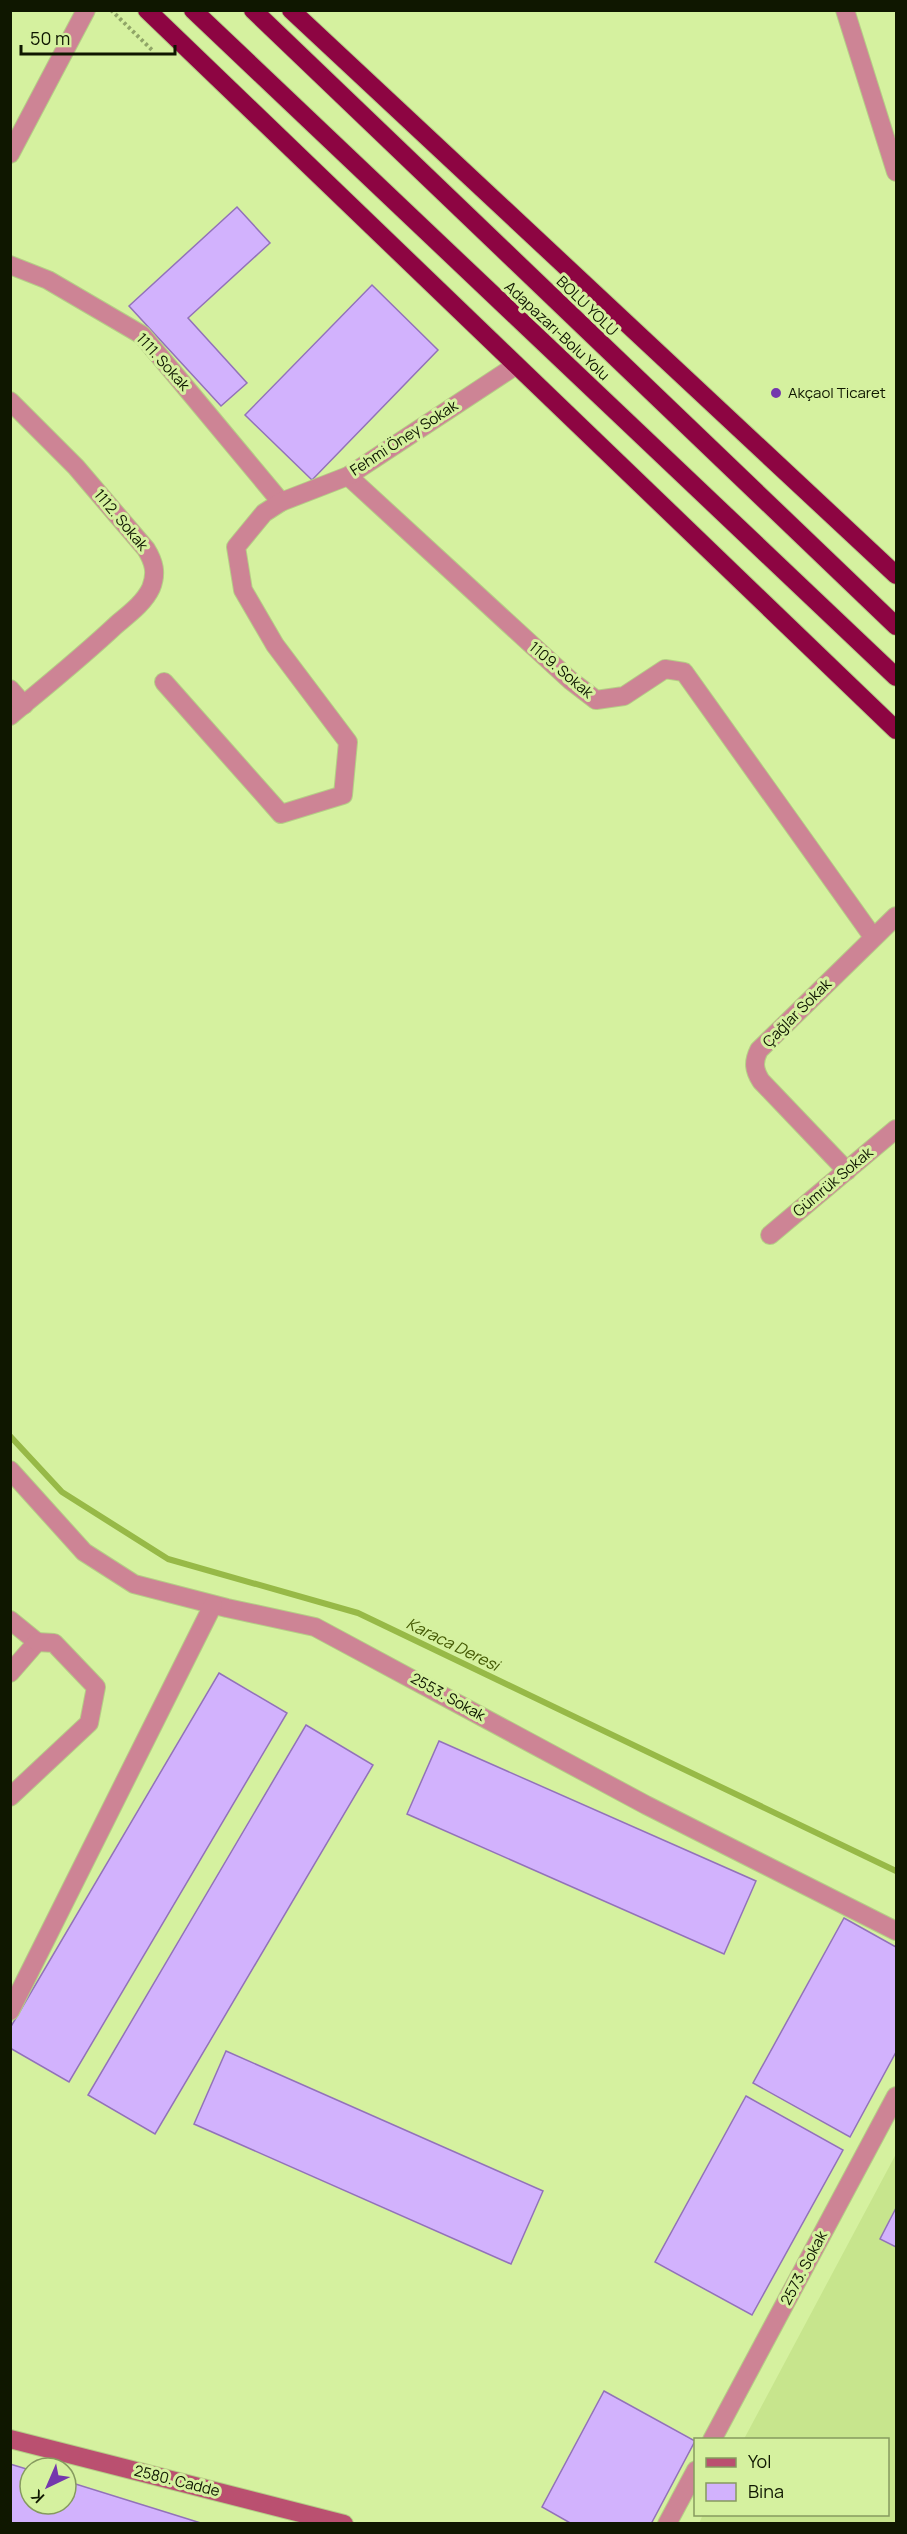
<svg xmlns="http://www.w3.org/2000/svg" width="907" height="2534" viewBox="0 0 907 2534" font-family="Manrope,sans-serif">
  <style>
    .built { fill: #c7e58d }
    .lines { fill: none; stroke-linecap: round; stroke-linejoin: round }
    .stream { stroke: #97b947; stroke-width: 6 }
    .building { fill: #d2b2fd; stroke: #9272b9; stroke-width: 1.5 }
    .street-casing { stroke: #b5ce86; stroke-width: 20 }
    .secondary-casing { stroke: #b5ce86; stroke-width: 20 }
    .highway-casing { stroke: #b5ce86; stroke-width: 20 }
    .path { stroke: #90a567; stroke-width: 4; stroke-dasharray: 3 3; stroke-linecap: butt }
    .street { stroke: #cd8495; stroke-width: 18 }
    .secondary { stroke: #ba5070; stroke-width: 18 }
    .highway { stroke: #8d0542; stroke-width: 18 }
    .poi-dot { fill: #7437ad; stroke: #d5f19f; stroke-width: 2 }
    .labels { text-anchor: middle; stroke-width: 6; stroke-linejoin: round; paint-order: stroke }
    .street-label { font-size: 15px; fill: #0f1700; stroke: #d5f19f }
    .poi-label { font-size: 15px; fill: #0f1700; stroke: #d5f19f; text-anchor: start }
    .water-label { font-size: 16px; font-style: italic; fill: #455a04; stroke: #d5f19f }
  </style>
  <rect width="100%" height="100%" fill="#d5f19f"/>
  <path class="built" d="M 896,2154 L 896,2523 L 699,2524 L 703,2514 L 888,2514 L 888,2440 L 744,2439 Z"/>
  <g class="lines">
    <path class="stream" d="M 10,1436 L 62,1492 L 168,1559 L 358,1613 L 896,1871"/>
  </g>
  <g class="building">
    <path d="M 237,207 L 270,243 L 188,318 L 247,383 L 221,406 L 129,306 Z"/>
    <path d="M 372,285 L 438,350 L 312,480 L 245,415 Z"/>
    <path d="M 219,1673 L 287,1713 L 69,2082 L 10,2048 L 10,2028 Z"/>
    <path d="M 306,1725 L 373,1765 L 155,2134 L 88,2095 Z"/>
    <path d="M 439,1741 L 756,1881 L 724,1954 L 407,1814 Z"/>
    <path d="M 844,1918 L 896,1947 L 896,2052 L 850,2137 L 753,2083 Z"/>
    <path d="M 226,2051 L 543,2191 L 511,2264 L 194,2124 Z"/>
    <path d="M 746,2096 L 843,2150 L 752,2315 L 655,2262 Z"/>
    <path d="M 896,2208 L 896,2247 L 880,2239 Z"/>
    <path d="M 604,2391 L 695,2441 L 651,2524 L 572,2524 L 542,2507 Z"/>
    <path d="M 10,2464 L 30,2470 L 30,2504 L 66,2504 L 66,2481 L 204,2524 L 10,2524 Z"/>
  </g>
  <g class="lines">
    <g class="street-casing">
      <g id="street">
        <path d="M 845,10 L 896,172"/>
        <path d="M 10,154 L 86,10"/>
        <path d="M 10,265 L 48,280 L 142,335 L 281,502"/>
        <path d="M 10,401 L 76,467 L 146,549 C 154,562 157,573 151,588 C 144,603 129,614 116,625 C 82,657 46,686 10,716"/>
        <path d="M 348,476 L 570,680 L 596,700 L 624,696 L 665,669 L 684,672 L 873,937"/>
        <path d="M 164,682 L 281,814 L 343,795 L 348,742 L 275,645 L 243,590 L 236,547 L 264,513 L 281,502 L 348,476 L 515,366"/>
        <path d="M 10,689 L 24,705"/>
        <path d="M 847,1171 L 761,1081 C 754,1070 753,1062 759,1050 L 896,916"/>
        <path d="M 770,1235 L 896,1129"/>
        <path d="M 10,1470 L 84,1552 L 134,1584 L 227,1608 L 315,1627 L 646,1805 L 896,1931"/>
        <path d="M 10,1620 L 37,1642"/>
        <path d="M 10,1673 L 37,1642"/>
        <path d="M 10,1797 L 89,1723 L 96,1687 L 54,1643 L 37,1642"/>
        <path d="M 10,2011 L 213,1605"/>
        <path d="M 712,2440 L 896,2096"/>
        <path d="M 667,2524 L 696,2470"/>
      </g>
    </g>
    <g class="secondary-casing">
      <path id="secondary" d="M 10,2439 L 344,2524"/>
    </g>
    <g class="highway-casing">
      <g id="highway">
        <path d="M 147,10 L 896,730"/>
        <path d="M 193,10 L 896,677"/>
        <path d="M 253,10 L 896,626"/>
        <path d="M 291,10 L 896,575"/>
      </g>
    </g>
    <path class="path" d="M 111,10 L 152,50"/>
    <use href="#street" class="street"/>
    <use href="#secondary" class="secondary"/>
    <use href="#highway" class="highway"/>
  </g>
  <circle class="poi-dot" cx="776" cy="393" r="6"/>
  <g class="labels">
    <g class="street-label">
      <text transform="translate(587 306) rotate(44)" y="5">BOLU YOLU</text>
      <text transform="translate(557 331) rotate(43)" y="5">Adapazarı-Bolu Yolu</text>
      <text transform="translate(163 362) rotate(48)" y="5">1111. Sokak</text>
      <text transform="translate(404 438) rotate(-33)" y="5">Fehmi Öney Sokak</text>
      <text transform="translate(121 520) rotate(50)" y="5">1112. Sokak</text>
      <text transform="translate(561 670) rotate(40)" y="5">1109. Sokak</text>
      <text transform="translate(797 1013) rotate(-45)" y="5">Çağlar Sokak</text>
      <text transform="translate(833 1182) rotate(-40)" y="5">Gümrük Sokak</text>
      <text transform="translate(448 1697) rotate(29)" y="5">2553. Sokak</text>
      <text transform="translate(804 2268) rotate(-62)" y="5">2573. Sokak</text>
      <text transform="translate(177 2481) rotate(14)" y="5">2580. Cadde</text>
    </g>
    <g class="poi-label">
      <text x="788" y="398">Akçaol Ticaret</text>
    </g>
    <g class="water-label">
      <text transform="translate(453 1644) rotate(26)" y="6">Karaca Deresi</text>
    </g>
  </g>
  <rect width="907" height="2534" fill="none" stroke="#0f1700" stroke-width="24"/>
  <rect x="694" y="2438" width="195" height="78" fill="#d5f19f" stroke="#869a5f" stroke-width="1.5"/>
  <rect x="706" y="2458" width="30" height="9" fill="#ba5070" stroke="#869a5f" stroke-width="1.5"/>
  <text x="748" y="2468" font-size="18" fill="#0f1700">Yol</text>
  <rect x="706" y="2483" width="30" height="18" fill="#d2b2fd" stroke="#869a5f" stroke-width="1.5"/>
  <text x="748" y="2498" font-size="18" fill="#0f1700">Bina</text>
  <g transform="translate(48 2486) rotate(224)"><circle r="28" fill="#d5f19f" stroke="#869a5f" stroke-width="1.5"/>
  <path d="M0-4.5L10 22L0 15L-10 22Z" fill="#7437ad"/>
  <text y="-9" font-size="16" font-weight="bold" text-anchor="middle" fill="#0f1700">K</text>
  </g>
  <path d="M21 45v9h154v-9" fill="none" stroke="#0f1700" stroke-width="3"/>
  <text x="30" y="45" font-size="18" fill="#0f1700" stroke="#d5f19f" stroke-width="4.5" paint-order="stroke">50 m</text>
</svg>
